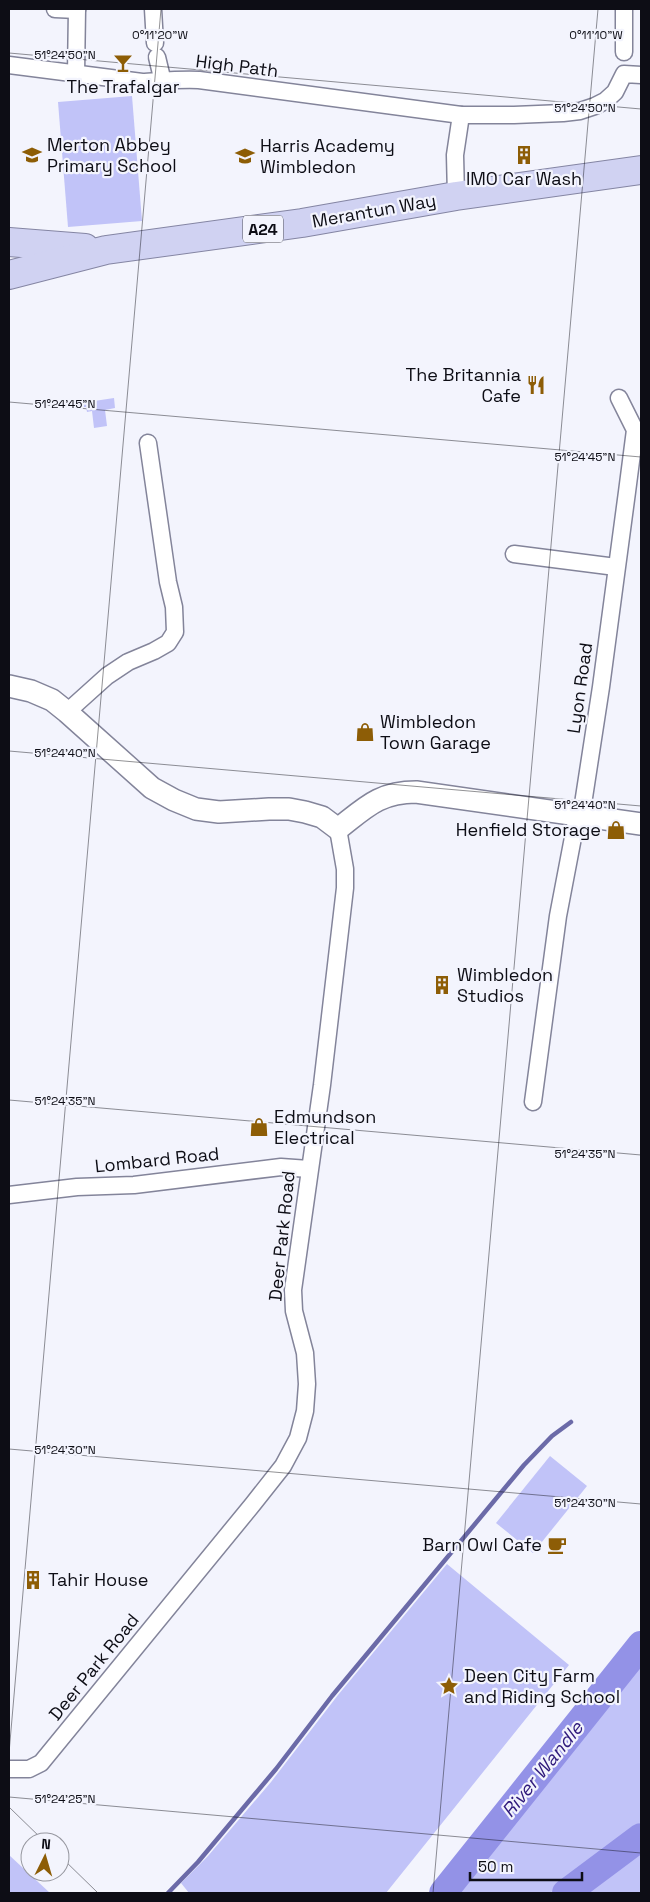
<svg xmlns="http://www.w3.org/2000/svg" width="650" height="1902" viewBox="0 0 650 1902" font-family="'Space Grotesk',sans-serif">
  <style>
    .green { fill: #c1c3f8 }
    .lines { fill: none; stroke-linecap: round; stroke-linejoin: round }
    .stream { stroke: #6b6aa8; stroke-width: 4.5 }
    .river { stroke: #9392e7; stroke-width: 28 }
    .minor-casing { stroke: #83849a; stroke-width: 19 }
    .tertiary-casing { stroke: #83849a; stroke-width: 24 }
    .trunk-casing { stroke: #8485a3; stroke-width: 30 }
    .minor { stroke: #fff; stroke-width: 16 }
    .tertiary { stroke: #fff; stroke-width: 21 }
    .trunk { stroke: #d0d2f2; stroke-width: 28 }
    .tram { stroke: #8a8b93; stroke-width: 1 }
    .ticks { fill: none; stroke: #0d0d15; stroke-width: 1; stroke-opacity: 0.45 }
    .labels { text-anchor: middle; stroke-width: 4.5; stroke-linejoin: round; paint-order: stroke }
    .shield { fill: #f3f4fd; stroke: #52525b; stroke-width: 1 }
    .shield-label { font-size: 16px; font-weight: bold; fill: #0d0d15 }
    .street-label { font-size: 18px; fill: #0d0d15; stroke: #f3f4fd }
    .poi-label { font-size: 18px; fill: #0d0d15; stroke: #f3f4fd; text-anchor: start }
    .water-label { font-size: 19px; font-style: italic; fill: #2f1a7c; stroke: #f3f4fd }
    .ticks-label { font-size: 12px; text-anchor: middle; fill: #0d0d15; stroke: #f3f4fd; stroke-width: 4.5; stroke-linejoin: round; paint-order: stroke }
  </style>
  <rect width="100%" height="100%" fill="#f3f4fd"/>
  <g class="green">
    <path d="M 132,96 L 142,221 L 68,227 L 58,102 Z"/>
    <path d="M 114,398 L 115,408 L 105,410 L 107,426 L 94,428 L 92,411 L 87,412 L 86,407 L 81,407 L 81,403 Z"/>
    <path d="M 550,1456 L 587,1486 L 533,1553 L 496,1523 Z"/>
    <path d="M 447,1564 L 569,1665 L 386,1893 L 189,1893 L 181,1883 L 208,1856 L 271,1782 L 338,1695 Z"/>
    <path d="M 641,1663 L 641,1822 L 550,1893 L 457,1893 Z"/>
    <path d="M 641,1851 L 641,1893 L 585,1893 Z"/>
    <path d="M 9,1855 L 50,1893 L 9,1893 Z"/>
  </g>
  <g class="lines">
    <path class="stream" d="M 168,1893 L 198,1862 L 276,1769 L 332,1696 L 524,1465 L 552,1436 L 571,1422"/>
    <g class="river">
      <path d="M 443,1893 L 641,1645"/>
      <path d="M 566,1893 L 641,1837"/>
    </g>
    <g class="minor-casing">
      <g id="minor">
        <path d="M 55,9 L 77,10"/>
        <path d="M 153,9 L 155,43"/>
        <path d="M 624,9 L 624,52"/>
        <path d="M 157,57 L 163,82"/>
        <path d="M 9,65 L 142,82 C 161,81 180,79 199,80 L 461,115 L 514,115 L 563,113 L 580,111 L 595,106 L 605,101 L 615,92 L 624,74 L 641,75"/>
        <path d="M 76,74 L 77,9"/>
        <path d="M 456,196 L 455,155 L 461,115"/>
        <path d="M 514,554 L 616,567"/>
        <path d="M 67,712 L 107,676 L 128,662 L 154,651 L 168,643 L 175,632 L 174,607 L 168,582 L 148,443"/>
        <path d="M 533,1102 L 558,916 L 575,827 L 583,804 L 601,687 L 627,492 L 635,430 L 619,398"/>
        <path d="M 9,1195 L 77,1187 L 134,1185 L 281,1167 L 309,1169"/>
        <path d="M 9,1769 L 29,1769 L 41,1763 L 253,1504 L 283,1466 L 298,1438 L 305,1411 L 307,1384 L 305,1353 L 294,1311 L 293,1290 L 322,1085 L 345,888 L 345,869 L 338,829"/>
      </g>
    </g>
    <g class="tertiary-casing">
      <path id="tertiary" d="M 9,686 L 31,691 L 52,700 L 67,712 L 152,788 L 174,800 L 196,809 L 219,812 L 269,809 L 289,809 L 305,812 L 322,817 L 338,829 C 365,808 379,792 416,792 L 641,824"/>
    </g>
    <g class="trunk-casing">
      <g id="trunk">
        <path d="M 9,242 L 85,248"/>
        <path d="M 9,275 L 106,250 L 302,223 L 456,196 L 641,170"/>
      </g>
    </g>
    <use href="#minor" class="minor"/>
    <use href="#tertiary" class="tertiary"/>
    <use href="#trunk" class="trunk"/>
    <g class="tram">
      <path d="M 9,1807 L 45,1842"/>
      <path d="M 60,1856 L 98,1893"/>
    </g>
  </g>
  <path class="ticks" d="M 9,53 L 641,109M 9,402 L 641,457M 9,751 L 641,806M 9,1100 L 641,1155M 9,1449 L 641,1504M 9,1753 L 161,9M 9,1797 L 641,1853M 433,1893 L 598,9"/>
  <defs>
    <g id="bar-bare" transform="scale(1.5)"><path d="M-6-5H6L.8 .8V4.5H3.5V6h-7V4.5H-.8V.8Z" fill="#8d5d06" stroke="#f3f4fd" stroke-width="2.5" paint-order="stroke"/></g>
    <g id="school-bare" transform="scale(1.5)"><path d="M0-5L7-2L0 1L-7-2ZM-4 1L0 2.5L4 1V4Q0 6-4 4Z" fill="#8d5d06" stroke="#f3f4fd" stroke-width="2.5" paint-order="stroke"/></g>
    <g id="building-bare" transform="scale(1.5)"><path d="M-4-6H4V6H1V3H-1V6H-4ZM-2.5-4.3h1.7v1.8h-1.7ZM.8-4.3h1.7v1.8H.8ZM-2.5-1h1.7V.8h-1.7ZM.8-1h1.7V.8H.8Z" fill="#8d5d06" stroke="#f3f4fd" stroke-width="2.5" paint-order="stroke"/></g>
    <g id="restaurant-bare" transform="scale(1.5)"><path d="M-5-6h1v4h1v-4h1v4h1v-4h1v5L-1.5 .5V6h-2V.5L-5-1ZM5-6V6H3V1.5H1.5Q1.5-4 5-6Z" fill="#8d5d06" stroke="#f3f4fd" stroke-width="2.5" paint-order="stroke"/></g>
    <g id="shop-bare" transform="scale(1.5)"><path d="M-5-2.5h2.3a2.7 3.5 0 0 1 5.4 0H5L5.5 6h-11ZM-1.5-2.5h3a1.5 2.3 0 0 0-3 0Z" fill="#8d5d06" stroke="#f3f4fd" stroke-width="2.5" paint-order="stroke"/></g>
    <g id="cafe-bare" transform="scale(1.5)"><path d="M-5.5-4.5H6V0H3Q3 3.5 0 3.5H-2.5Q-5.5 3.5-5.5 0ZM3-3.2v2h1.7v-2ZM-6 4.5H4V6H-6Z" fill="#8d5d06" stroke="#f3f4fd" stroke-width="2.5" paint-order="stroke"/></g>
    <g id="sight-bare" transform="scale(1.5)"><path d="M0-6L1.8-2.2L6-1.7L2.9 1.2L3.7 5.4L0 3.3L-3.7 5.4L-2.9 1.2L-6-1.7L-1.8-2.2Z" fill="#8d5d06" stroke="#f3f4fd" stroke-width="2.5" paint-order="stroke"/></g>
  </defs>
  <g fill-rule="evenodd">
    <use href="#bar-bare" x="123" y="63"/>
    <use href="#school-bare" x="32" y="155"/>
    <use href="#building-bare" x="524" y="155"/>
    <use href="#school-bare" x="245" y="156"/>
    <use href="#restaurant-bare" x="536" y="385"/>
    <use href="#shop-bare" x="365" y="732"/>
    <use href="#shop-bare" x="616" y="830"/>
    <use href="#building-bare" x="442" y="985"/>
    <use href="#shop-bare" x="259" y="1127"/>
    <use href="#cafe-bare" x="557" y="1545"/>
    <use href="#building-bare" x="33" y="1580"/>
    <use href="#sight-bare" x="449" y="1686"/>
  </g>
  <g class="labels">
    <rect class="shield" x="243" y="215.5" width="40" height="27" rx="4"/>
    <g class="shield-label">
      <text x="263" y="235">A24</text>
    </g>
    <g class="street-label">
      <text transform="translate(237 66) rotate(7)" y="6">High Path</text>
      <text transform="translate(374 211) rotate(-10)" y="6">Merantun Way</text>
      <text transform="translate(580 688) rotate(-82)" y="6">Lyon Road</text>
      <text transform="translate(157 1160) rotate(-6)" y="6">Lombard Road</text>
      <text transform="translate(282 1236) rotate(-84)" y="6">Deer Park Road</text>
      <text transform="translate(94 1667) rotate(-51)" y="6">Deer Park Road</text>
    </g>
    <g class="poi-label">
      <text x="123" y="93" text-anchor="middle">The Trafalgar</text>
      <text x="47" y="151">Merton Abbey<tspan x="47" dy="21">Primary School</tspan></text>
      <text x="260" y="152">Harris Academy<tspan x="260" dy="21">Wimbledon</tspan></text>
      <text x="524" y="185" text-anchor="middle">IMO Car Wash</text>
      <text x="521" y="381" text-anchor="end">The Britannia<tspan x="521" dy="21">Cafe</tspan></text>
      <text x="380" y="728">Wimbledon<tspan x="380" dy="21">Town Garage</tspan></text>
      <text x="601" y="836" text-anchor="end">Henfield Storage</text>
      <text x="457" y="981">Wimbledon<tspan x="457" dy="21">Studios</tspan></text>
      <text x="274" y="1123">Edmundson<tspan x="274" dy="21">Electrical</tspan></text>
      <text x="542" y="1551" text-anchor="end">Barn Owl Cafe</text>
      <text x="48" y="1586">Tahir House</text>
      <text x="464" y="1682">Deen City Farm<tspan x="464" dy="21">and Riding School</tspan></text>
    </g>
    <g class="water-label">
      <text transform="translate(542 1769) rotate(-51)" y="7">River Wandle</text>
    </g>
  </g>
  <g class="ticks-label">
    <text x="160" y="39">0°11'20"W</text>
    <text x="596" y="39">0°11'10"W</text>
    <text x="65" y="59">51°24'50"N</text>
    <text x="585" y="112">51°24'50"N</text>
    <text x="65" y="408">51°24'45"N</text>
    <text x="585" y="461">51°24'45"N</text>
    <text x="65" y="757">51°24'40"N</text>
    <text x="585" y="809">51°24'40"N</text>
    <text x="65" y="1105">51°24'35"N</text>
    <text x="585" y="1158">51°24'35"N</text>
    <text x="65" y="1454">51°24'30"N</text>
    <text x="585" y="1507">51°24'30"N</text>
    <text x="65" y="1803">51°24'25"N</text>
  </g>
  <rect width="650" height="1902" fill="none" stroke="#0d0d15" stroke-width="20"/>
  <g transform="translate(45 1857) rotate(5)"><circle r="24" fill="#f3f4fd" stroke="#9798a0"/>
  <path d="M0-4L9 19L0 12L-9 19Z" fill="#8d5d06"/>
  <text y="-8" font-size="14" font-weight="bold" text-anchor="middle" fill="#0d0d15">N</text>
  </g>
  <path d="M470 1872v8h112v-8" fill="none" stroke="#0d0d15" stroke-width="2.5"/>
  <text x="478" y="1872" font-size="15" fill="#0d0d15" stroke="#f3f4fd" stroke-width="4" paint-order="stroke">50 m</text>
</svg>
